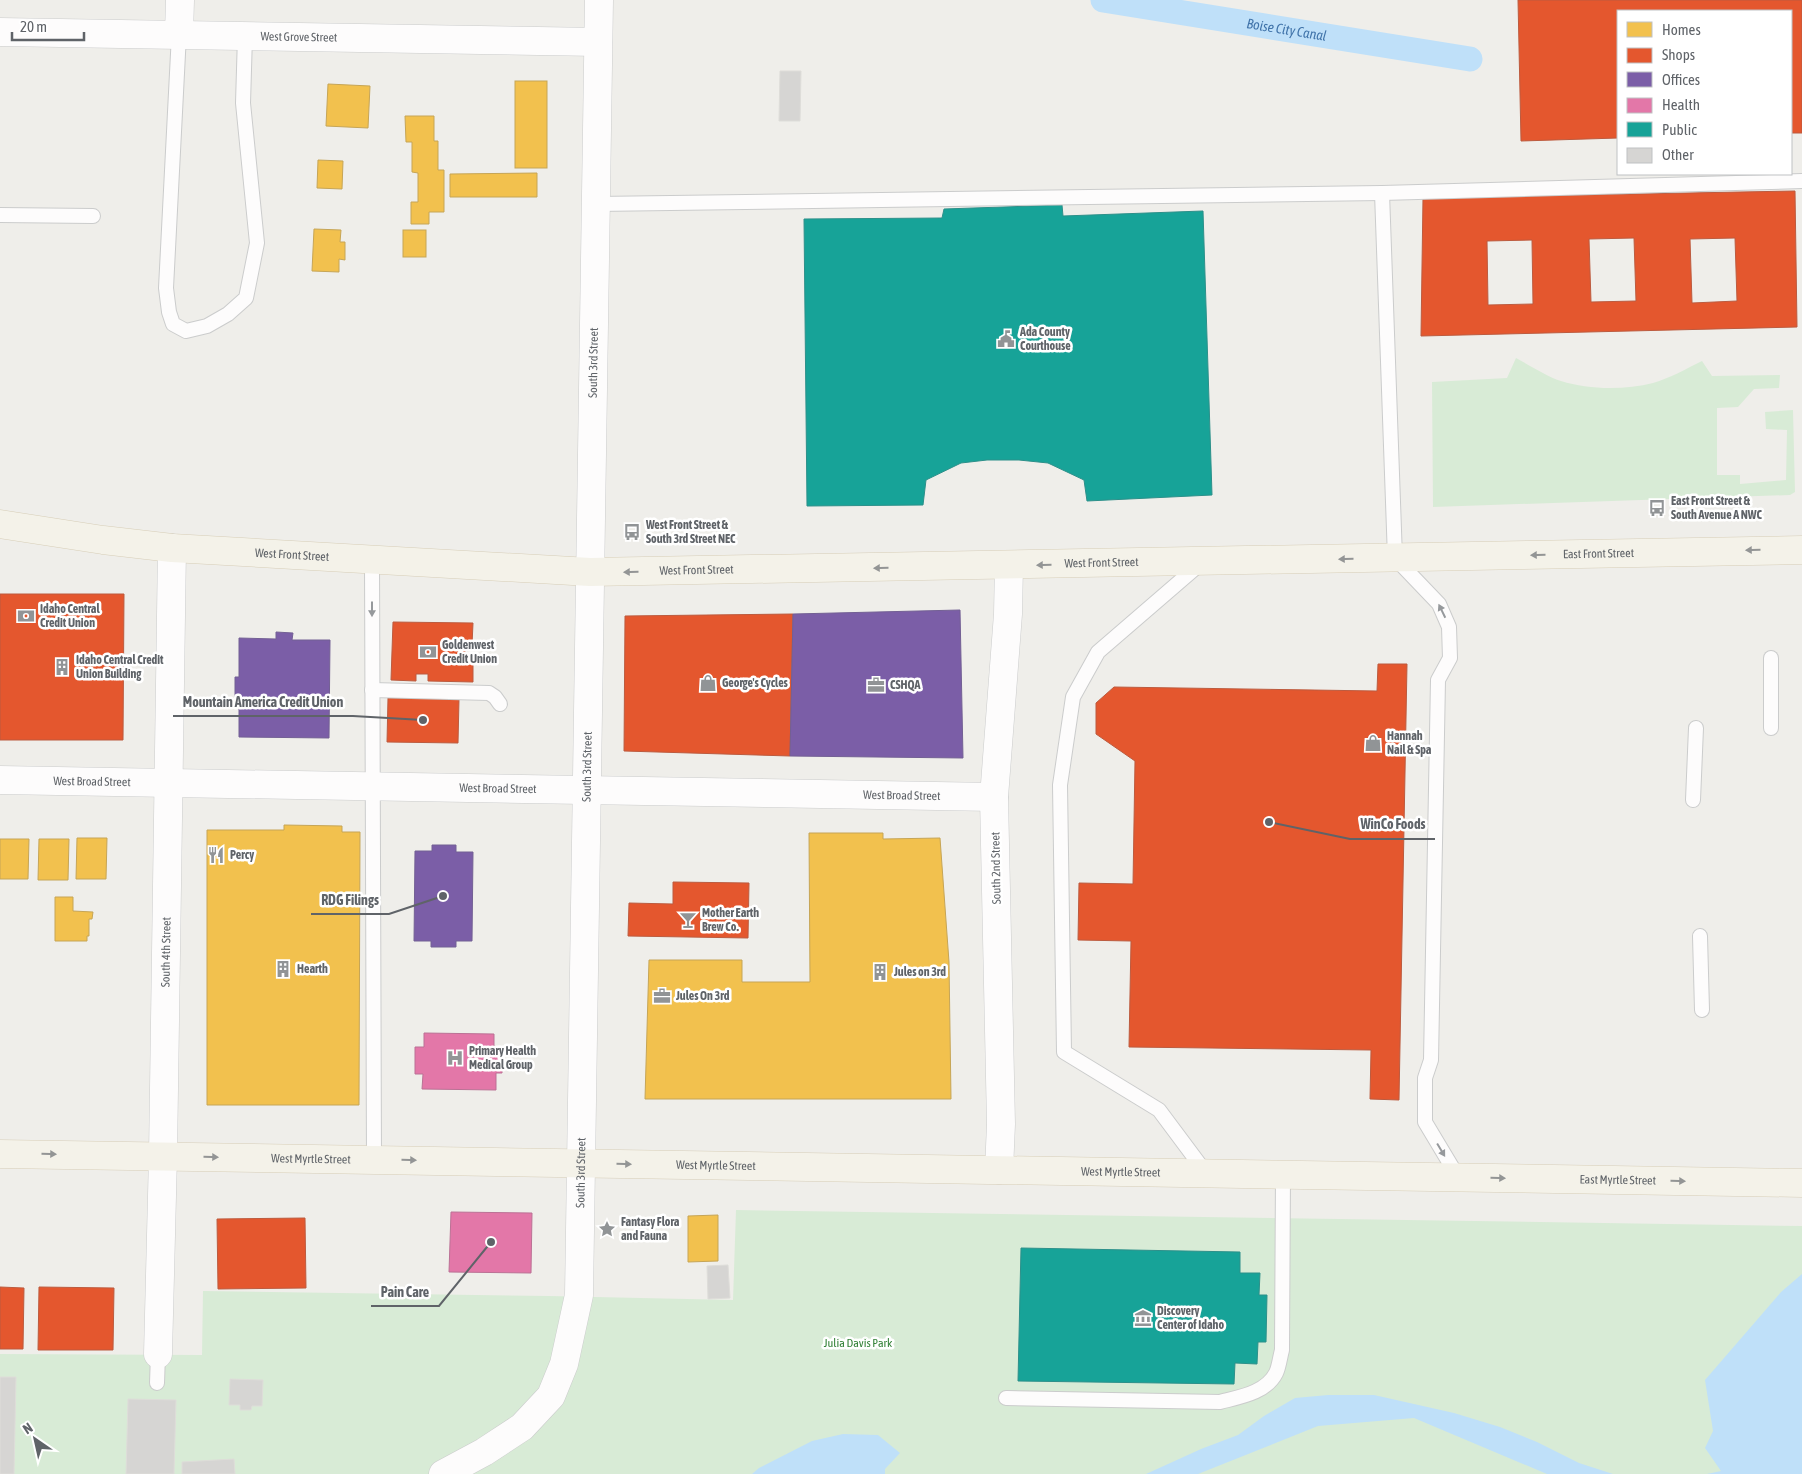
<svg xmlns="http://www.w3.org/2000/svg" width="1802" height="1474" viewBox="0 0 1802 1474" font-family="'Asap Condensed',sans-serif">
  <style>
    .green { fill: #d8ebd6 }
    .water { fill: #bfe0f9 }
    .homes { fill: #f2c14e; stroke: #c6a556 }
    .shops { fill: #e4572e; stroke: #bc5b3f; fill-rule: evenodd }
    .offices { fill: #7b5ea7; stroke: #736094 }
    .health { fill: #e377a8; stroke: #bb7195 }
    .public { fill: #17a398; stroke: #2d908a }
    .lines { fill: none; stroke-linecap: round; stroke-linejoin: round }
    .canal { stroke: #bfe0f9; stroke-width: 25 }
    .building { fill: #d6d5d3; stroke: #deddd9 }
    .lane-casing { stroke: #cbcccc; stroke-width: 16 }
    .street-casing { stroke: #cbcccc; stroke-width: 29 }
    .primary-casing { stroke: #d7ceb8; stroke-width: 29 }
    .lane { stroke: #fdfcfc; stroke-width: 14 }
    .street { stroke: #fdfcfc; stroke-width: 28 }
    .primary { stroke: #f4f2e9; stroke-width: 28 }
    .oneway { fill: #939595 }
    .oneway2 { fill: #96999c }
    .labels { text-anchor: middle; stroke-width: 5; stroke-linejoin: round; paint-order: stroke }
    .street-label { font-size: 12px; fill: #5f6368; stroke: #fff }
    .poi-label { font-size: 12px; font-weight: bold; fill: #5f6368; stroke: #fff; text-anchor: start }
    .park-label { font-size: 12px; fill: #348238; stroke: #fff }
    .water-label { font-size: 14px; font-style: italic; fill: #4174aa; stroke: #fff }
    .leader { fill: none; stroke: #5f6368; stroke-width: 2 }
    .callout-dot { fill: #5f6368; stroke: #fff; stroke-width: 2 }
    .callout-label { font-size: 14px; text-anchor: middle; font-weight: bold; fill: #5f6368; stroke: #fff; stroke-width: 5; stroke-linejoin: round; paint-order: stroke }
  </style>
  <rect width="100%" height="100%" fill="#efeeea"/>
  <g class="green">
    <path d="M 1516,358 C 1531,366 1546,376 1561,381 C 1589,390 1625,390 1653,383 C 1670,378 1686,369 1702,361 L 1712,376 L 1780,375 L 1779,388 L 1754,389 L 1738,407 L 1717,408 L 1717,475 L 1740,475 L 1740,484 L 1786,480 L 1787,430 L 1766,429 L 1765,412 L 1793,410 L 1795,492 L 1790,495 L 1433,507 L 1432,382 L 1507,378 Z"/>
    <path d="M 736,1210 L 1802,1226 L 1802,1474 L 0,1474 L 0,1354 L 202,1355 L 203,1291 L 549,1296 L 733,1300 Z"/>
  </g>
  <g class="water">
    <path d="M 1802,1274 L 1802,1474 L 1707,1474 L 1721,1471 L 1705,1448 L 1713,1431 L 1705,1380 L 1781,1292 Z"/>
    <path d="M 1328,1395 L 1374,1395 L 1454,1413 L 1500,1427 L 1537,1442 L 1579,1463 L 1613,1474 L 1547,1474 L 1414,1418 L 1318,1426 L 1198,1474 L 1146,1474 L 1201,1449 L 1238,1435 L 1264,1416 L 1295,1398 Z"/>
    <path d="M 843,1434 L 878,1435 L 900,1453 L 885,1469 L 885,1474 L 752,1474 L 759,1468 L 812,1441 Z"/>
  </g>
  <g class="homes">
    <rect x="515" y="81" width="32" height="87"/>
    <path d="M 328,84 L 370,86 L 368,128 L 326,126 Z"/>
    <path d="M 405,116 L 434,116 L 434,141 L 438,141 L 438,170 L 444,170 L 444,212 L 429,212 L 429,224 L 411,224 L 411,202 L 418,202 L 418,173 L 412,172 L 412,142 L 406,142 Z"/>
    <path d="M 318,160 L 343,161 L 342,189 L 317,188 Z"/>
    <path d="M 537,173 L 537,197 L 450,197 L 450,174 Z"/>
    <path d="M 314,229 L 341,230 L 340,242 L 345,242 L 345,260 L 339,259 L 339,272 L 312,271 Z"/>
    <rect x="403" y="230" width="23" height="27"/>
    <path d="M 284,825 L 342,826 L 342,832 L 360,832 L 359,1105 L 207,1105 L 207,830 L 284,830 Z"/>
    <path d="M 809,833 L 883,833 L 883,839 L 940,838 L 949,962 L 951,1099 L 645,1099 L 649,960 L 742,960 L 742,982 L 810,982 Z"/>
    <path d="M 77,838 L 107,838 L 106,879 L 76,879 Z"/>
    <path d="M 0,839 L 29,839 L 28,879 L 0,879 Z"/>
    <path d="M 39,839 L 69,839 L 68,880 L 38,880 Z"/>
    <path d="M 55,897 L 73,897 L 73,911 L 93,912 L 92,919 L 89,919 L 89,936 L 87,936 L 87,941 L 55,941 Z"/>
    <path d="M 718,1215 L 718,1261 L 688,1262 L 688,1216 Z"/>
  </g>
  <g class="shops">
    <path d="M 1518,0 L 1802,0 L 1802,133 L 1791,133 L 1791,11 L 1618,11 L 1618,138 L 1521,141 Z"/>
    <path d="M 1795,191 L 1797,327 L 1421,336 L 1423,198 ZM 1634,238 L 1636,301 L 1591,302 L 1589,239 ZM 1735,238 L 1737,301 L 1692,303 L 1690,239 ZM 1532,240 L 1533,304 L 1488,305 L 1487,241 Z"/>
    <path d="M 0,594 L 124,594 L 123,740 L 0,740 Z"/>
    <path d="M 793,614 L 790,756 L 624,751 L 625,616 Z"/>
    <path d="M 393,622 L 473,623 L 472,645 L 465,645 L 465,659 L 473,659 L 473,682 L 428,681 L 428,674 L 416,674 L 416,681 L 391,680 Z"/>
    <path d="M 1378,664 L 1407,664 L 1399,1100 L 1370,1099 L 1371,1050 L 1129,1047 L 1131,941 L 1078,940 L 1079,883 L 1133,884 L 1135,761 L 1096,734 L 1096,703 L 1114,687 L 1377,691 Z"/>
    <path d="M 388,698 L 459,699 L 458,743 L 387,742 Z"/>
    <path d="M 673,882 L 749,883 L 748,938 L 628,936 L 629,903 L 673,904 Z"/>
    <path d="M 305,1218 L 306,1288 L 218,1289 L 217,1219 Z"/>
    <path d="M 0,1287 L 24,1288 L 23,1349 L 0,1349 Z"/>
    <path d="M 39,1287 L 114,1288 L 113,1350 L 38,1350 Z"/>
  </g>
  <g class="offices">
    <path d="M 960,610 L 963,758 L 790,756 L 793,614 Z"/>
    <path d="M 276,632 L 293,633 L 292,640 L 330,640 L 329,738 L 239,737 L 239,699 L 235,697 L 235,677 L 239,677 L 239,638 L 276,639 Z"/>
    <path d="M 432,845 L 456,845 L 456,852 L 473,852 L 472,941 L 456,941 L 456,947 L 431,947 L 431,941 L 414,941 L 415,851 L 432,851 Z"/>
  </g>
  <g class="health">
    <path d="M 424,1033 L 494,1034 L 494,1051 L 503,1051 L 502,1073 L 496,1073 L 496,1090 L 422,1089 L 423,1074 L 415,1074 L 415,1047 L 424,1047 Z"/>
    <path d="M 451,1212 L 532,1213 L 531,1273 L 449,1272 Z"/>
  </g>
  <g class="public">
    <path d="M 1062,205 L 1063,216 L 1203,211 L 1212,495 L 1087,501 L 1084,480 L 1048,463 L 1019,460 L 987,460 L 961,463 L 926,480 L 923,505 L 807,506 L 804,219 L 942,218 L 944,209 Z"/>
    <path d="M 1021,1248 L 1240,1252 L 1240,1273 L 1260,1273 L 1259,1295 L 1267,1295 L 1266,1342 L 1258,1342 L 1257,1364 L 1235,1363 L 1234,1384 L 1018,1381 Z"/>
  </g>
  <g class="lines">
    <path class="canal" id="s1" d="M 1103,0 L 1470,59"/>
  </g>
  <g class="building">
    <path d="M 780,71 L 801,71 L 800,121 L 779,121 Z"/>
    <path d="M 728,1265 L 730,1298 L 708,1299 L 707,1266 Z"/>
    <path d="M 0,1377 L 16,1377 L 14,1474 L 0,1474 Z"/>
    <path d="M 230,1379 L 263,1380 L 262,1406 L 252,1406 L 251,1410 L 240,1410 L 240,1405 L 229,1405 Z"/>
    <path d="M 128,1399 L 176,1400 L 174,1474 L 126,1474 Z"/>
    <path d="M 234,1459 L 235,1474 L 182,1474 L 182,1462 Z"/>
  </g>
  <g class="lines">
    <g class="lane-casing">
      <g id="lane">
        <path d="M 179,34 L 166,288 L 169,312 L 173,324 L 186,331 L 207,326 L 228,314 L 246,298 L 257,243 L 243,103 L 245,36"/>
        <path d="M 1382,193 L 1395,558 L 1439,604 L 1449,627 L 1450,658 L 1438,680 L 1431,1060 L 1425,1078 L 1425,1122 L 1458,1177"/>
        <path d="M 596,204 L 1382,193 L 1802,181"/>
        <path d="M 0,215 L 93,216"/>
        <path d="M 372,560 L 374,1160"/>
        <path d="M 1200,564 L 1098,652 L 1073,697 L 1060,785 L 1064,1052 L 1159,1110 L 1206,1173"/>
        <path d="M 1771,658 L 1771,728"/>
        <path d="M 372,690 L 489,693 L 495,697 L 500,704"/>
        <path d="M 1693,800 L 1696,728"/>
        <path d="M 1700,936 L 1702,1010"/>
        <path d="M 157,1383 L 158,1354"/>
        <path d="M 1006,1398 L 1220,1402 C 1239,1397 1266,1393 1276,1373 C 1279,1367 1280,1357 1282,1350 L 1283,1174"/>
      </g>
    </g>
    <g class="street-casing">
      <g id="street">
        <path id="s2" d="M 0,32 L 598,42"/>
        <path d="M 179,34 L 180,0"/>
        <path id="s3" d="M 0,780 L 994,797"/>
        <path d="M 999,1170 L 1001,1124 L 994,797 L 1008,614 L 1009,565"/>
        <path id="s4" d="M 158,1354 L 163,1156 L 172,548"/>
        <path id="s5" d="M 443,1474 L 484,1452 L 522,1427 L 551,1396 L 564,1364 L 579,1295 L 599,0"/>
      </g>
    </g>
    <g class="primary-casing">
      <g id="primary">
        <path id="s6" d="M 0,524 L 103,540 L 172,548 L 590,572 L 1802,550"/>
        <path id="s7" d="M 0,1154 L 1802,1183"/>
      </g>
    </g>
    <use href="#lane" class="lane"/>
    <use href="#street" class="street"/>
    <use href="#primary" class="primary"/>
  </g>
  <defs><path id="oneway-solid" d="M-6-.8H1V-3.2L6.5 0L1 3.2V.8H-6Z" transform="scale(1.25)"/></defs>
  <g class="oneway">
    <use href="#oneway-solid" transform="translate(1753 550) rotate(179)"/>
    <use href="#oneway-solid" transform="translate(1538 555) rotate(179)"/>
    <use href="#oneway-solid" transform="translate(1346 559) rotate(179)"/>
    <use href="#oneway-solid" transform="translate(1044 565) rotate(179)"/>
    <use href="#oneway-solid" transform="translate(881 568) rotate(179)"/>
    <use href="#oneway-solid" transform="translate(631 572) rotate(179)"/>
    <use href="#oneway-solid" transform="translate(49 1154) rotate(1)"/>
    <use href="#oneway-solid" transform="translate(211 1157) rotate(1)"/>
    <use href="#oneway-solid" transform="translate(409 1160) rotate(1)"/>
    <use href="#oneway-solid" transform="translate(624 1164) rotate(1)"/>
    <use href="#oneway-solid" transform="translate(1498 1178) rotate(1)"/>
    <use href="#oneway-solid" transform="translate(1678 1181) rotate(1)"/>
  </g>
  <g class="oneway2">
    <use href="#oneway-solid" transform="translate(372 609) rotate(90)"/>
    <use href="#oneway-solid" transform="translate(1442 611) rotate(-116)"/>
    <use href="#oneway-solid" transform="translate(1441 1150) rotate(59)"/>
  </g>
  <defs>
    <g id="civic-bare" transform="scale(1.35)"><path d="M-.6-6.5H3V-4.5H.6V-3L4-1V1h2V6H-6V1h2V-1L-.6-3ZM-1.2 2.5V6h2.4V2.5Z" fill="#919496" stroke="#fff" stroke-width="2.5" paint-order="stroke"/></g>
    <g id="bus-bare" transform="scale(1.35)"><path d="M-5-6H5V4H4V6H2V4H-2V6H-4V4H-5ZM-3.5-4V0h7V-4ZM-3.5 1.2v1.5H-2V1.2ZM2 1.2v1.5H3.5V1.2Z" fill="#919496" stroke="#fff" stroke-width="2.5" paint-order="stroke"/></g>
    <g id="bank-bare" transform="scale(1.35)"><path d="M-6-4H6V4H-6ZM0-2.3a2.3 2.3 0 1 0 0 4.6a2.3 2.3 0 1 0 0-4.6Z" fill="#919496" stroke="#fff" stroke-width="2.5" paint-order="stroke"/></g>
    <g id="building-bare" transform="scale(1.35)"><path d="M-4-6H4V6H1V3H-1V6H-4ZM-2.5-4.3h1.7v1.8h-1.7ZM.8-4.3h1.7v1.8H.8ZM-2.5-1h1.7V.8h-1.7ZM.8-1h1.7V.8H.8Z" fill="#919496" stroke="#fff" stroke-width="2.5" paint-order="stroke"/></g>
    <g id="shop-bare" transform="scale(1.35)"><path d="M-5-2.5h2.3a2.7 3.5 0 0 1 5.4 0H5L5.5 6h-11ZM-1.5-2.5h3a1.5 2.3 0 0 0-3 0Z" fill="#919496" stroke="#fff" stroke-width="2.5" paint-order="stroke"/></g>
    <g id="office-bare" transform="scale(1.35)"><path d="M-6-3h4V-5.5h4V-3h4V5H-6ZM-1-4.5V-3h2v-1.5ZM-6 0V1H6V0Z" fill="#919496" stroke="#fff" stroke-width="2.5" paint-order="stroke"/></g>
    <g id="restaurant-bare" transform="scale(1.35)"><path d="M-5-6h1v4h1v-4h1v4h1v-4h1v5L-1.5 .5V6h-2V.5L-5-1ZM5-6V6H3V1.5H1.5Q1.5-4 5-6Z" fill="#919496" stroke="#fff" stroke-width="2.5" paint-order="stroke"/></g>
    <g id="bar-bare" transform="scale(1.35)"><path d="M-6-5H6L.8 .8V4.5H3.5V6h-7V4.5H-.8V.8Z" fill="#919496" stroke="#fff" stroke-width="2.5" paint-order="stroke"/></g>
    <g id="hospital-bare" transform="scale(1.35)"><path d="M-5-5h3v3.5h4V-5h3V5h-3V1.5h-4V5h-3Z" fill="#919496" stroke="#fff" stroke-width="2.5" paint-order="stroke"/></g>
    <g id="sight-bare" transform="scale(1.35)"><path d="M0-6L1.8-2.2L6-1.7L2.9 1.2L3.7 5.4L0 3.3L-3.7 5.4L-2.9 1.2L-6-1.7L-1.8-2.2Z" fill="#919496" stroke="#fff" stroke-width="2.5" paint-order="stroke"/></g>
    <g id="museum-bare" transform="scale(1.35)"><path d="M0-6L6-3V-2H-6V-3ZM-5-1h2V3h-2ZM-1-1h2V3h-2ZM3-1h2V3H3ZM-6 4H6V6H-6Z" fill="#919496" stroke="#fff" stroke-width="2.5" paint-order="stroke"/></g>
  </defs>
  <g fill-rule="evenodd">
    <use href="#civic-bare" x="1006" y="339"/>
    <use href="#bus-bare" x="1657" y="508"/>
    <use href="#bus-bare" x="632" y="532"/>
    <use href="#bank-bare" x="26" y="616"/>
    <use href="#bank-bare" x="428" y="652"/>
    <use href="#building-bare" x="62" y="667"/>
    <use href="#shop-bare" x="708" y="683"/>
    <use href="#office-bare" x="876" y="685"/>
    <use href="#shop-bare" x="1373" y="743"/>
    <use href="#restaurant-bare" x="216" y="855"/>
    <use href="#bar-bare" x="688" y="920"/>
    <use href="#building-bare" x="283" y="969"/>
    <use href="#building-bare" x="880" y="972"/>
    <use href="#office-bare" x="662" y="996"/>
    <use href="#hospital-bare" x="455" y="1058"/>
    <use href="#sight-bare" x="607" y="1229"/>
    <use href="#museum-bare" x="1143" y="1318"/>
  </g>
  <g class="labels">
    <g class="street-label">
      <text dy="4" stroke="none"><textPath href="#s2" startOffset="299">West Grove Street</textPath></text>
      <text dy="4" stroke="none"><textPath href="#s5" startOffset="1172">South 3rd Street</textPath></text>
      <text dy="4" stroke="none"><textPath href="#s6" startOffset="1601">East Front Street</textPath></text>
      <text dy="4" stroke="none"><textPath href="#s6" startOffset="294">West Front Street</textPath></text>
      <text dy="4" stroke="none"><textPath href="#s6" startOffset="1104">West Front Street</textPath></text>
      <text dy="4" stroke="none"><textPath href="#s6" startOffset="699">West Front Street</textPath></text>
      <text dy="4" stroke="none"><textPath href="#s5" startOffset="768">South 3rd Street</textPath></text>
      <text dy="4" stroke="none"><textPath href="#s3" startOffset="92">West Broad Street</textPath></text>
      <text dy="4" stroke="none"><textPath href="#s3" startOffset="498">West Broad Street</textPath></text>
      <text dy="4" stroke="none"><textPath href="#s3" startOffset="902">West Broad Street</textPath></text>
      <text transform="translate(996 868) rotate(-91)" y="4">South 2nd Street</text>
      <text dy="4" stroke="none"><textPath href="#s4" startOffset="402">South 4th Street</textPath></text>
      <text dy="4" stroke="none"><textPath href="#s7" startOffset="311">West Myrtle Street</textPath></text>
      <text dy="4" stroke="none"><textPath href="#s7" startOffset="716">West Myrtle Street</textPath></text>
      <text dy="4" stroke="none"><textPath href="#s5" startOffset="362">South 3rd Street</textPath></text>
      <text dy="4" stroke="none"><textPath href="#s7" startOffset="1121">West Myrtle Street</textPath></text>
      <text dy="4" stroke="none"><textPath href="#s7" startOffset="1618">East Myrtle Street</textPath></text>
    </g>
    <g class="poi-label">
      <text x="1020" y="336">Ada County<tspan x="1020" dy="14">Courthouse</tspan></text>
      <text x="1671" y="505">East Front Street &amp;<tspan x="1671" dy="14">South Avenue A NWC</tspan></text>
      <text x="646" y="529">West Front Street &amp;<tspan x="646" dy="14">South 3rd Street NEC</tspan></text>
      <text x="40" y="613">Idaho Central<tspan x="40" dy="14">Credit Union</tspan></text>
      <text x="442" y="649">Goldenwest<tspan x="442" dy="14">Credit Union</tspan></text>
      <text x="76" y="664">Idaho Central Credit<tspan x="76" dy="14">Union Building</tspan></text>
      <text x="722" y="687">George's Cycles</text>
      <text x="890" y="689">CSHQA</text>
      <text x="1387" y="740">Hannah<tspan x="1387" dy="14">Nail &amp; Spa</tspan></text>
      <text x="230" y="859">Percy</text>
      <text x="702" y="917">Mother Earth<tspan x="702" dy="14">Brew Co.</tspan></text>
      <text x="297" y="973">Hearth</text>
      <text x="894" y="976">Jules on 3rd</text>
      <text x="676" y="1000">Jules On 3rd</text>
      <text x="469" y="1055">Primary Health<tspan x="469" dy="14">Medical Group</tspan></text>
      <text x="621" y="1226">Fantasy Flora<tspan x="621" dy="14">and Fauna</tspan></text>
      <text x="1157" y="1315">Discovery<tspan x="1157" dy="14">Center of Idaho</tspan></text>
    </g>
    <g class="park-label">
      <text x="858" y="1347">Julia Davis Park</text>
    </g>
    <g class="water-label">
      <text dy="5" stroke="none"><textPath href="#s1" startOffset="186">Boise City Canal</textPath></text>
    </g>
  </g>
  <path class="leader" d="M423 720L353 716H173M1269 822L1350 839H1435M443 896L389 914H311M491 1242L439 1306H371"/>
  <g class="callout-dot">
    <circle cx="423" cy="720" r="5"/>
    <circle cx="1269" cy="822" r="5"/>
    <circle cx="443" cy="896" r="5"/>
    <circle cx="491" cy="1242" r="5"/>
  </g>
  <g class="callout-label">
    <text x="263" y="707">Mountain America Credit Union</text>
    <text x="1393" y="829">WinCo Foods</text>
    <text x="350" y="905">RDG Filings</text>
    <text x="405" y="1297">Pain Care</text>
  </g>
  <rect x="1617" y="10" width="175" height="165" fill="#ffffff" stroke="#bfc1c3"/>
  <rect x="1627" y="22" width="25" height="15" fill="#f2c14e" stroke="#bfc1c3"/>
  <text x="1662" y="35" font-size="15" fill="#5f6368">Homes</text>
  <rect x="1627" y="48" width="25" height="15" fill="#e4572e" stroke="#bfc1c3"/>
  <text x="1662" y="60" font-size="15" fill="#5f6368">Shops</text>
  <rect x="1627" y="72" width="25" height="15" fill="#7b5ea7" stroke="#bfc1c3"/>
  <text x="1662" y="85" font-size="15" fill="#5f6368">Offices</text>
  <rect x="1627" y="98" width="25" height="15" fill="#e377a8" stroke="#bfc1c3"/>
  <text x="1662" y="110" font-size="15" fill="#5f6368">Health</text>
  <rect x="1627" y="122" width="25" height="15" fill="#17a398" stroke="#bfc1c3"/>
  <text x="1662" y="135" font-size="15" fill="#5f6368">Public</text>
  <rect x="1627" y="148" width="25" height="15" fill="#d6d5d3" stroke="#bfc1c3"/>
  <text x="1662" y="160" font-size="15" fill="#5f6368">Other</text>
  <g transform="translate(35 1439) rotate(326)" stroke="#ffffff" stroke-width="4" paint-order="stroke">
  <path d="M0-4L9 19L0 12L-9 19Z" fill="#5f6368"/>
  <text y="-8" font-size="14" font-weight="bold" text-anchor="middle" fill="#5f6368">N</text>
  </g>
  <path d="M12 32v8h72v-8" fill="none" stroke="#5f6368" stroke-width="2.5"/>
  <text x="20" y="32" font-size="15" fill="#5f6368" stroke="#ffffff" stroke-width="4" paint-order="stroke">20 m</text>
</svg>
